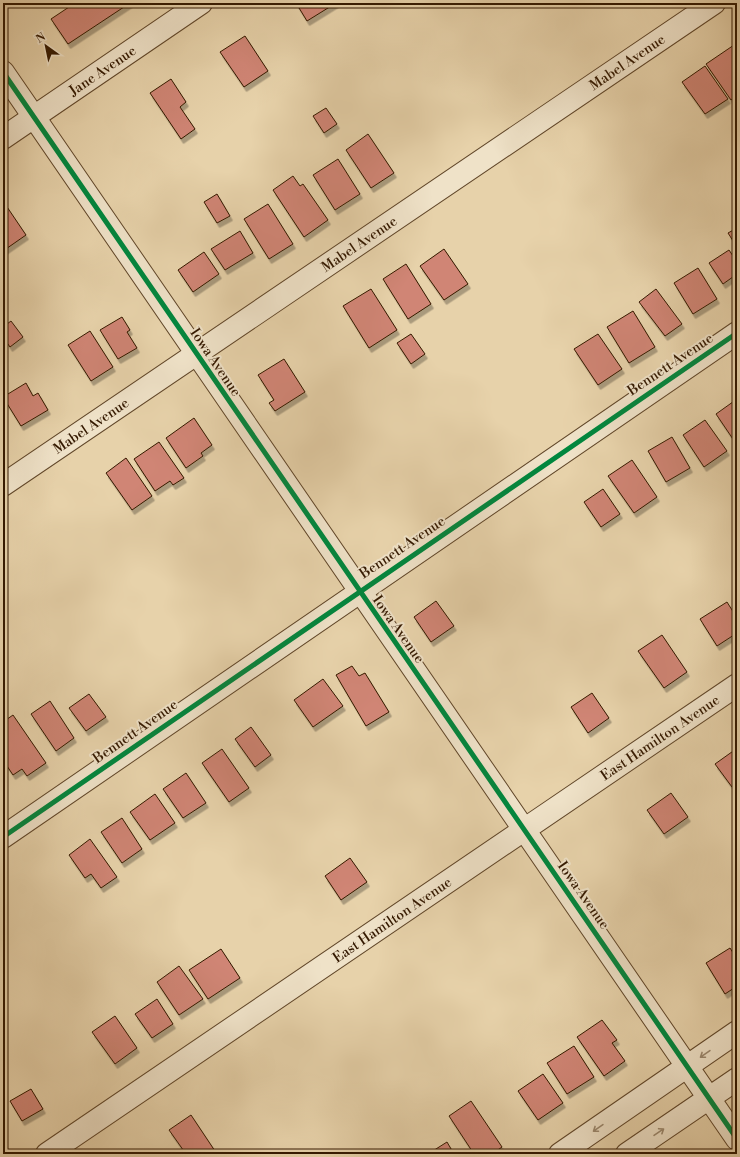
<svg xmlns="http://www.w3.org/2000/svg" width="740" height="1157" viewBox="0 0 740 1157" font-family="'Libre Bodoni',serif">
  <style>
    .building { fill: #d08574; stroke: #341900; filter: url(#shadow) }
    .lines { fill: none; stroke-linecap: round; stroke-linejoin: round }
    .street-casing { stroke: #61472a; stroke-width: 24 }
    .street { stroke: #efe2c8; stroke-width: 22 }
    .cycleway-casing { stroke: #efe2c8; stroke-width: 8 }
    .cycleway { stroke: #00873e; stroke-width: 5 }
    .oneway { stroke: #9b886e }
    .labels { text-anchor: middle; stroke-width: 4; stroke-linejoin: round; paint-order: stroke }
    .street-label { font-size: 14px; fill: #341900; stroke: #efe2c8 }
  </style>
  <defs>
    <filter id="shadow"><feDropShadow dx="2.5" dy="4.5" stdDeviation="0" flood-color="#0004"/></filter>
  </defs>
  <rect width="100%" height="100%" fill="#e7d2aa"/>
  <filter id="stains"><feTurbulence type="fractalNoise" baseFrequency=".005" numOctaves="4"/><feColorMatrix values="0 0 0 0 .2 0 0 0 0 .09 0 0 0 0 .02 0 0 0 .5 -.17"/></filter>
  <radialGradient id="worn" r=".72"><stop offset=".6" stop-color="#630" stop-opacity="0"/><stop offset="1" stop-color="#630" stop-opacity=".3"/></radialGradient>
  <g class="building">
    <path d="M 75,3 L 130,3 L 68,44 L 51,19 Z"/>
    <path d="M 296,3 L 336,3 L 307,21 Z"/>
    <path d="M 245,36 L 268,71 L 244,87 L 220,52 Z"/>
    <path d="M 734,45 L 737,49 L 737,95 L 731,100 L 706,64 Z"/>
    <path d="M 705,66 L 728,99 L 705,114 L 682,82 Z"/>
    <path d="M 171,79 L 186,102 L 180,107 L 195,129 L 181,139 L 150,93 Z"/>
    <path d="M 326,108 L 337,124 L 324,133 L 313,116 Z"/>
    <path d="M 368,134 L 394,173 L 371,188 L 346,150 Z"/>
    <path d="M 338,159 L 360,194 L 335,210 L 313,175 Z"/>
    <path d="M 293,176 L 300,186 L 303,184 L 328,220 L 304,237 L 273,190 Z"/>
    <path d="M 217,194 L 230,216 L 217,223 L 204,202 Z"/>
    <path d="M 3,201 L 26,235 L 3,251 Z"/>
    <path d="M 268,204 L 293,244 L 269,259 L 244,219 Z"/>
    <path d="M 737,228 L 737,247 L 728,233 Z"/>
    <path d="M 240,231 L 253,253 L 225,270 L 211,249 Z"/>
    <path d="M 444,249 L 468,284 L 444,300 L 420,266 Z"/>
    <path d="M 729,250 L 737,262 L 737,274 L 723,284 L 709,263 Z"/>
    <path d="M 204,252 L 219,274 L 193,292 L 178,270 Z"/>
    <path d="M 406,264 L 431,304 L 408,319 L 383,279 Z"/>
    <path d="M 698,268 L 717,299 L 693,314 L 674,283 Z"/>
    <path d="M 371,289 L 397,330 L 369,348 L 343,306 Z"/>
    <path d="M 656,289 L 682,324 L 665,336 L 639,302 Z"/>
    <path d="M 633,311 L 655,347 L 629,363 L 607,327 Z"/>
    <path d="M 122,317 L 130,330 L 127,332 L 137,348 L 118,359 L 100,330 Z"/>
    <path d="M 11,321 L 23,337 L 10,347 L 3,337 L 3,327 Z"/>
    <path d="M 90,331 L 113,367 L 91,381 L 68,345 Z"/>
    <path d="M 411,334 L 425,354 L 411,364 L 397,343 Z"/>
    <path d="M 598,334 L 622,369 L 598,385 L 574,349 Z"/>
    <path d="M 284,359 L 305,392 L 275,411 L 269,403 L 274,400 L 258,375 Z"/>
    <path d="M 26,383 L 33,396 L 38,393 L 48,410 L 21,426 L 3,397 Z"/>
    <path d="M 737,399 L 737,445 L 716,414 Z"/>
    <path d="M 194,418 L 212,445 L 201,453 L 203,456 L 186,468 L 166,438 Z"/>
    <path d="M 705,420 L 727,451 L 704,467 L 683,435 Z"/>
    <path d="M 672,437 L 690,468 L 666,482 L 648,451 Z"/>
    <path d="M 159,442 L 184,478 L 173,485 L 170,481 L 155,491 L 134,459 Z"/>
    <path d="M 126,458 L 152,496 L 132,510 L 106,473 Z"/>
    <path d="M 632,460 L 657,497 L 634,513 L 608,476 Z"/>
    <path d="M 603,489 L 620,514 L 601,527 L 584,502 Z"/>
    <path d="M 436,601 L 454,626 L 431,642 L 414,617 Z"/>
    <path d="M 727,602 L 737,618 L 737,633 L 717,646 L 700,619 Z"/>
    <path d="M 662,635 L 687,672 L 664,688 L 638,651 Z"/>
    <path d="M 352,666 L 359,676 L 365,673 L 389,712 L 366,726 L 336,675 Z"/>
    <path d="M 323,679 L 343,706 L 313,727 L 294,700 Z"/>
    <path d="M 592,693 L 609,718 L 588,733 L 571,707 Z"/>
    <path d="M 89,694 L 106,717 L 86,731 L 69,708 Z"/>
    <path d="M 50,701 L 74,738 L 56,751 L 31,714 Z"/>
    <path d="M 13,715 L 46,763 L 27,776 L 22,769 L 13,775 L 3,760 L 3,722 Z"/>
    <path d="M 251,727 L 271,755 L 255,767 L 235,739 Z"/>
    <path d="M 222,749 L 249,788 L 229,802 L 202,763 Z"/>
    <path d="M 736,749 L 737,783 L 732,787 L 715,764 Z"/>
    <path d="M 186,773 L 206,803 L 183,818 L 163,789 Z"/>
    <path d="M 671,793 L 688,817 L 664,834 L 647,810 Z"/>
    <path d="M 155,794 L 175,823 L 150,840 L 130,812 Z"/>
    <path d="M 122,818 L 142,849 L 122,863 L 101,832 Z"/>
    <path d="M 90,839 L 117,877 L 101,888 L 91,874 L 85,878 L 69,855 Z"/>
    <path d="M 350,858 L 367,882 L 341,900 L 325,876 Z"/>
    <path d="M 730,948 L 737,959 L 737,986 L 725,994 L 706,963 Z"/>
    <path d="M 221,949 L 240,978 L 208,999 L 189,970 Z"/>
    <path d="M 179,966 L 203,999 L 179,1015 L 157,982 Z"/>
    <path d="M 157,999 L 173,1024 L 152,1038 L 135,1014 Z"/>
    <path d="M 115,1016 L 137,1048 L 115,1064 L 92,1032 Z"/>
    <path d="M 602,1020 L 617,1040 L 612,1043 L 625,1061 L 604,1076 L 577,1037 Z"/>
    <path d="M 574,1046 L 594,1077 L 567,1094 L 547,1063 Z"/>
    <path d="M 543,1074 L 563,1103 L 538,1120 L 518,1091 Z"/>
    <path d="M 31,1089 L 43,1109 L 22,1121 L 10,1101 Z"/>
    <path d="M 471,1101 L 502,1147 L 492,1154 L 474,1154 L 449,1116 Z"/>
    <path d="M 191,1115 L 217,1154 L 186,1154 L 169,1130 Z"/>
    <path d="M 447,1142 L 454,1154 L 428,1154 Z"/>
  </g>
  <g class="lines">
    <g class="street-casing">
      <g id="street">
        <path d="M 3,72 L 737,1139"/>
        <path id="s1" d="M 3,138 L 201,3"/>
        <path id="s2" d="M 3,485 L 714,3"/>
        <path d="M 3,837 L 737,333"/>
        <path id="s3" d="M 47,1154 L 737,685"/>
        <path d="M 560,1154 L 737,1032"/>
        <path d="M 627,1154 L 737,1079"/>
      </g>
    </g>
    <use href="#street" class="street"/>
    <g class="cycleway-casing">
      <g id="cycleway">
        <path d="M 3,72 L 737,1139"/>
        <path d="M 3,837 L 737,333"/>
      </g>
    </g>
    <use href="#cycleway" class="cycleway"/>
  </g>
  <defs><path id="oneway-shaft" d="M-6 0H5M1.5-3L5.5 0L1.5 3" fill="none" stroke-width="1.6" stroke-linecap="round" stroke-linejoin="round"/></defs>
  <g class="oneway">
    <use href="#oneway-shaft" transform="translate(705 1054) rotate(145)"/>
    <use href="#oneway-shaft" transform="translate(598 1128) rotate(145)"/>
    <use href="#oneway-shaft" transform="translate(659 1132) rotate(-34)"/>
  </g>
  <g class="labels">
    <g class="street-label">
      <text dy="5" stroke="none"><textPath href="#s2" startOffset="754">Mabel Avenue</textPath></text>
      <text dy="5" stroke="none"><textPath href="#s1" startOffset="120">Jane Avenue</textPath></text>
      <text dy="5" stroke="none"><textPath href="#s2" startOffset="430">Mabel Avenue</textPath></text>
      <text transform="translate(216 362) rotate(56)" y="5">Iowa Avenue</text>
      <text transform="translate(670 364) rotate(-34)" y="5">Bennett Avenue</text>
      <text dy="5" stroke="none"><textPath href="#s2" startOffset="106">Mabel Avenue</textPath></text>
      <text transform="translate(402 547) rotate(-34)" y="5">Bennett Avenue</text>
      <text transform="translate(399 629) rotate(55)" y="5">Iowa Avenue</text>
      <text transform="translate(135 731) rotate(-35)" y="5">Bennett Avenue</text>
      <text dy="5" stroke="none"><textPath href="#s3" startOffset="741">East Hamilton Avenue</textPath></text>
      <text transform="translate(584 895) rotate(55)" y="5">Iowa Avenue</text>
      <text dy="5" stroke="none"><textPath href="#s3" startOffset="417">East Hamilton Avenue</textPath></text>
    </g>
  </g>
  <rect width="740" height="1157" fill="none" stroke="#e7d2aa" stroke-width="16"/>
  <rect x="4" y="4" width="732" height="1149" fill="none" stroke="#341900" stroke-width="2"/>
  <rect x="8" y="8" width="724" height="1141" fill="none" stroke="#341900"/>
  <g transform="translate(46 46) rotate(327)" stroke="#efe2c8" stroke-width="3" paint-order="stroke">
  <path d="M0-3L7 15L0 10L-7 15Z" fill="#341900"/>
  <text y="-6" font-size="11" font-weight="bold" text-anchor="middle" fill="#341900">N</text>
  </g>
  <rect width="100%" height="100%" filter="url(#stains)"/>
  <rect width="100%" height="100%" fill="url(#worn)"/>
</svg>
